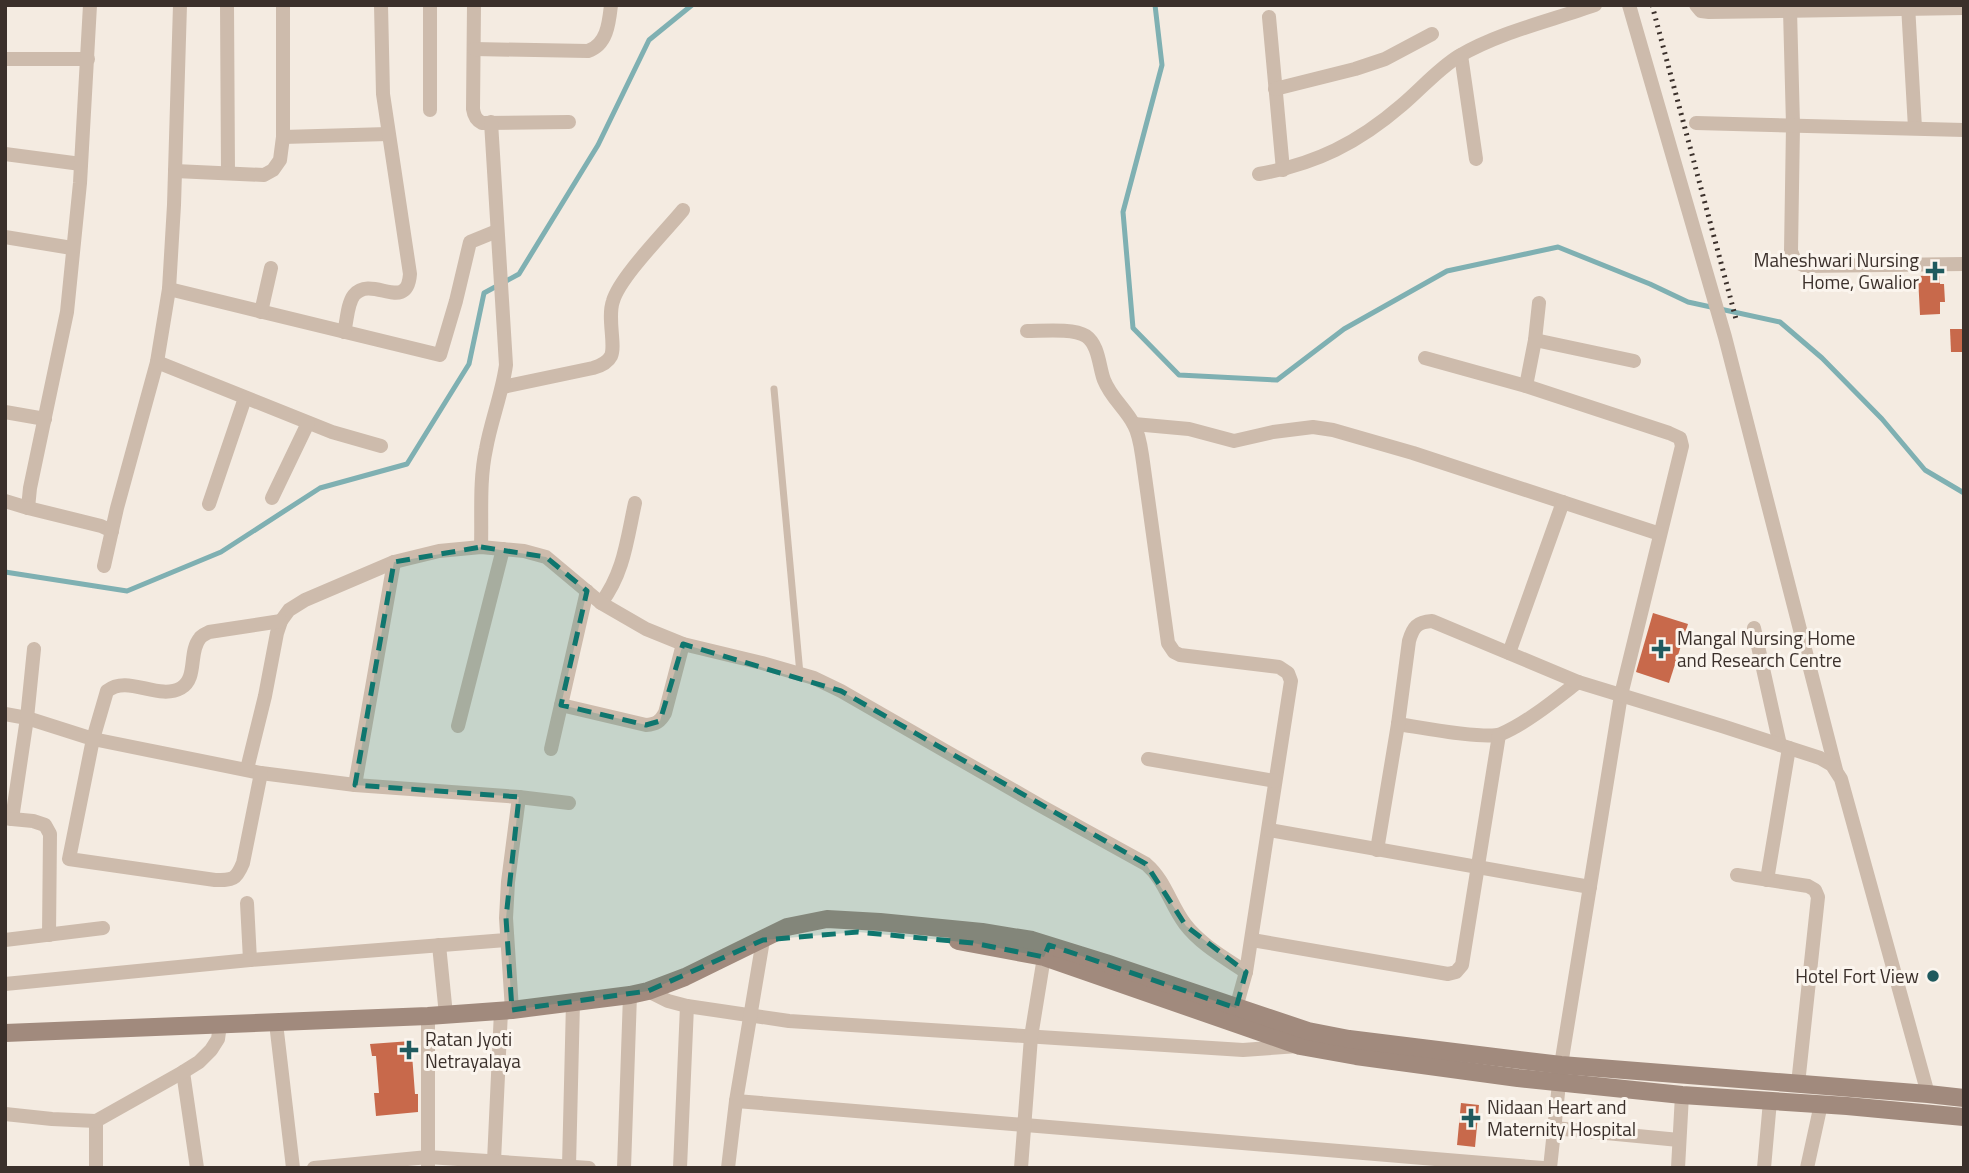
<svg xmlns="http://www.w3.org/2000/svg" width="1969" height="1173" viewBox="0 0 1969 1173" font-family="'Titillium Web',sans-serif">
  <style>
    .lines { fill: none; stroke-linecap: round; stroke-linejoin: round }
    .stream { stroke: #7fb0b2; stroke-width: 5 }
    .building { fill: #c8694b }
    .lane { stroke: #cdbbac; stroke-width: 7 }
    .street { stroke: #cdbbac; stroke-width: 14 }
    .secondary { stroke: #a18a7d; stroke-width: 18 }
    .rail { stroke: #3b302b; stroke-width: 5; stroke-dasharray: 2 5; stroke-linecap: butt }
    .marked { fill: #0f766e; fill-opacity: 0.2; stroke: #0f766e; stroke-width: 5; stroke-dasharray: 14 9; stroke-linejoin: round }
    .poi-dot { fill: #1f5a5e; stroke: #fbf5ee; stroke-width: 2.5 }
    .labels { text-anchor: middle; stroke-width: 6; stroke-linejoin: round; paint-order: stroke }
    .poi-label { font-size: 19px; fill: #3b302b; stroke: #fbf5ee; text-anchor: start }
  </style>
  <rect width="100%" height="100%" fill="#f4ebe1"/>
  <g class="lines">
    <g class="stream">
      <path d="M 1155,5 L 1162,65 L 1123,212 L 1133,328 L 1179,375 L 1277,380 L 1344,329 L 1447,271 L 1558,247 L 1650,284 L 1688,302 L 1780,322 L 1822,358 L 1882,419 L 1925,470 L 1964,493"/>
      <path d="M 5,572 L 127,591 L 221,552 L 320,488 L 407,464 L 469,364 L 484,293 L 519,274 L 598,145 L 649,40 L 692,5"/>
    </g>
  </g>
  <g class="building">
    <path d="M 1940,275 L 1940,284 L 1944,284 L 1945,302 L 1940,302 L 1940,314 L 1920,315 L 1918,276 Z"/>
    <path d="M 1950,329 L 1964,329 L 1964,352 L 1951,352 Z"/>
    <path d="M 1653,613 L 1688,624 L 1669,683 L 1636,672 Z"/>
    <path d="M 411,1041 L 415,1094 L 418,1094 L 418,1112 L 376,1116 L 374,1093 L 379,1093 L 376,1056 L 372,1056 L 370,1044 Z"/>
    <path d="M 1461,1103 L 1479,1105 L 1475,1147 L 1457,1145 Z"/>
  </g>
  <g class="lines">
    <path class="lane" d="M 774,389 L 800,674"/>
    <g class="street">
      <path d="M 227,5 L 228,173"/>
      <path d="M 430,5 L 430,110"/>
      <path d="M 474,5 L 473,109 C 474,116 476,120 482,123 L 569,122"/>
      <path d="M 1629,5 L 1725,337 L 1836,770"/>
      <path d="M 1696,5 L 1701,11 L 1709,12 L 1964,8"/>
      <path d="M 1908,5 L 1915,128"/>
      <path d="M 1790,10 L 1793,125 L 1791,251 L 1795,261 L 1805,266 L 1964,264"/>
      <path d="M 1269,17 L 1283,170"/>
      <path d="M 474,49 L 588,51 C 607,45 609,23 611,5"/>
      <path d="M 1461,55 L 1476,159"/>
      <path d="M 5,59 L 88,59"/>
      <path d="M 1275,89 L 1355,69 L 1385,59 L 1432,34"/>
      <path d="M 1696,123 L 1964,130"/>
      <path d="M 283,137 L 388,134"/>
      <path d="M 5,154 L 81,164"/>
      <path d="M 175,171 L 264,175 L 273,170 L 280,160 L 283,137 L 283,5"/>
      <path d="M 1259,174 C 1316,164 1358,143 1402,105 C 1421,89 1438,69 1459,56 C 1500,32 1550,21 1595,5"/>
      <path d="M 5,237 L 72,248"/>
      <path d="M 169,289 L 440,355 L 456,301 L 470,242 L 497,231"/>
      <path d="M 261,312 L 271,268"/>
      <path d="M 1027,331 C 1043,331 1073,328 1086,336 C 1099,345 1099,367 1104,380 C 1111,398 1126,409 1134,425 C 1140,436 1141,449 1143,462 L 1168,643 L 1174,652 L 1180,655 L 1279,667 L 1288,673 L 1291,681 L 1246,972 L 1236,1008 L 1231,1015"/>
      <path d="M 344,332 C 347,322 347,304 354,295 C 372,274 407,314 410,274 L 383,94 L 381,5"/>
      <path d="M 1535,340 L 1634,361"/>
      <path d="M 1425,358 L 1526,386 L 1669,433 L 1680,438 L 1682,446 L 1621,695 L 1561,1065 L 1550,1168"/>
      <path d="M 157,362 L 332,432 L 381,446"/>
      <path d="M 1526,386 L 1535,340 L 1539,303"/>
      <path d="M 503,387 L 593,368 C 600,366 608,362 611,356 C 616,345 607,318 613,301 C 620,277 665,232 683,210"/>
      <path d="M 5,412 L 45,419"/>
      <path d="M 1134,424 L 1189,429 L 1234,441 L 1273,432 L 1313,427 L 1333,430 L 1413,453 L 1660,534"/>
      <path d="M 272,498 L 308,423"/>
      <path d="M 5,501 L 28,508 L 30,488 L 67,312 L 80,183 L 90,5"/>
      <path d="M 209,504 L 245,398"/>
      <path d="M 28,508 L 101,526 L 112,531"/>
      <path d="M 481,547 C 482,515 479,481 486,449 C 491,421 502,394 506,365 L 491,122"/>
      <path d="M 104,566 L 117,508 L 157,362 L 169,289 L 174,205 L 180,5"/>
      <path d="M 601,603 C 624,573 627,539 635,503"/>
      <path d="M 1754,628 L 1780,745"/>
      <path d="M 1509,653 L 1563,502"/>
      <path d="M 561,705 L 646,725 C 656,724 660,722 665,713 L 683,644"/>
      <path d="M 5,714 L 27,718 L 93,739 L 261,773 L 355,785 L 519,797 L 569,803"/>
      <path d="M 1398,724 C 1419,727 1486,740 1501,734 C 1527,723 1556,699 1578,682"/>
      <path d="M 458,726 L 503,549"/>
      <path d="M 551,749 L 587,591"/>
      <path d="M 1148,759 L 1275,781"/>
      <path d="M 247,769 L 265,696 L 277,633 L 281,621 L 289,610 L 305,600 L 394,562 L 439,551 L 481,547 L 524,551 L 546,557 L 601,603 L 646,629 L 683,644 L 762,663 L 814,678 L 841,691 L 1041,806 L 1146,864 C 1165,880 1170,904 1185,924 C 1200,944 1225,958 1246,972"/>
      <path d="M 261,773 L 243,863 C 236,880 233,880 215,880 L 69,859 L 93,739 L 107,691 C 128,674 158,701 181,688 C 198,678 188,652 200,638 C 202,635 206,634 209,632 L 281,621"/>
      <path d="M 355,785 L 394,562"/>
      <path d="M 5,818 L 12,819 L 27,718 L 34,649"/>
      <path d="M 12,819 L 33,821 L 45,825 L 50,834 L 49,935"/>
      <path d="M 1269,830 L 1590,887"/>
      <path d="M 1377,850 L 1398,724 L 1409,641 C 1413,627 1417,622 1432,621 L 1578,682 L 1722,726 L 1820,758 L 1832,765 L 1841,779 L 1928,1094"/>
      <path d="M 1737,875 L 1808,886 L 1815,890 L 1818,897 L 1798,1084"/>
      <path d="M 1767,880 L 1789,748"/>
      <path d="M 247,903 L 250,960"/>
      <path d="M 5,940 L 103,928"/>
      <path d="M 1252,940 L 1448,974 L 1456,972 L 1462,965 L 1499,735"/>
      <path d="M 439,945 L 446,1015"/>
      <path d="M 5,984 L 250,960 L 506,940"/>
      <path d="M 648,991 L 668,1001 L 687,1006 L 789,1021 L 1243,1050 L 1298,1046"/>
      <path d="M 512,1010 L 506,918 L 508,882 L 519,797"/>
      <path d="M 276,1023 L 293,1168"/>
      <path d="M 183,1072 L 197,1168"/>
      <path d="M 736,1101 L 1543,1168"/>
      <path d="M 5,1114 L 52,1119 L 96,1121 L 96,1168"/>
      <path d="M 96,1121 L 183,1072 L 199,1062 L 211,1050 L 218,1039 L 220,1025"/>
      <path d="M 1554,1128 L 1679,1140"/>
      <path d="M 494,1161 L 501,1011"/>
      <path d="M 569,1166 L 573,1002"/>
      <path d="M 314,1168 L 428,1157 L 589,1168"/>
      <path d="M 428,1168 L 428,1016"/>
      <path d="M 624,1168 L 630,995"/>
      <path d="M 680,1168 L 687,1006"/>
      <path d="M 728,1168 L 736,1101 L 763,940"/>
      <path d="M 1021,1168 L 1031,1037 L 1044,957 L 1048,948"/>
      <path d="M 1678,1168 L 1682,1095"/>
      <path d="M 1764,1168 L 1770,1101"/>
      <path d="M 1807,1168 L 1821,1104"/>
    </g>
    <g class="secondary">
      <path d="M 958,941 L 1044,957 L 1300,1046 L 1356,1056 L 1518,1078 L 1682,1095 L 1847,1106 L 1964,1117"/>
      <path d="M 5,1033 L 428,1016 L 512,1010 L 630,995 L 648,991 L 685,977 L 787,927 L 827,919 L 880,922 L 982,932 L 1032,940 L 1106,963 L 1308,1031 L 1349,1039 L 1561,1065 L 1928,1094 L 1964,1098"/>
    </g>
    <path class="rail" d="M 1652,5 L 1736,319"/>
  </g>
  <path class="marked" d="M 481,547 L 546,557 L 587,591 L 561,705 L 646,725 L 660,721 L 683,644 L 841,691 L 1146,864 L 1186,926 L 1246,972 L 1236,1008 L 1049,945 L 1044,957 L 973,943 L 858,932 L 763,940 L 648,991 L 512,1010 L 506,918 L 519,797 L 355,785 L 394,562 Z"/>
  <g class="poi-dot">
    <path d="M1931.5 260.5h7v7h7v7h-7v7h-7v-7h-7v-7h7z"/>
    <path d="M1657.5 638.5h7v7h7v7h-7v7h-7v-7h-7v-7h7z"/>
    <circle cx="1933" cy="976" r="7"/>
    <path d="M405.5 1039.5h7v7h7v7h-7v7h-7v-7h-7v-7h7z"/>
    <path d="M1467.5 1107.5h7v7h7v7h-7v7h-7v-7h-7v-7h7z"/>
  </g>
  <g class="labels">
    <g class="poi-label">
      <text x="1919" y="267" text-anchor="end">Maheshwari Nursing<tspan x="1919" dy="22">Home, Gwalior</tspan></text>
      <text x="1677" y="645">Mangal Nursing Home<tspan x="1677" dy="22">and Research Centre</tspan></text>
      <text x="1919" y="983" text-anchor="end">Hotel Fort View</text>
      <text x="425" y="1046">Ratan Jyoti<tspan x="425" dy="22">Netrayalaya</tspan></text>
      <text x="1487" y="1114">Nidaan Heart and<tspan x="1487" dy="22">Maternity Hospital</tspan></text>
    </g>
  </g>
  <rect width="1969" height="1173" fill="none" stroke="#3b302b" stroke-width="14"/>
</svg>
